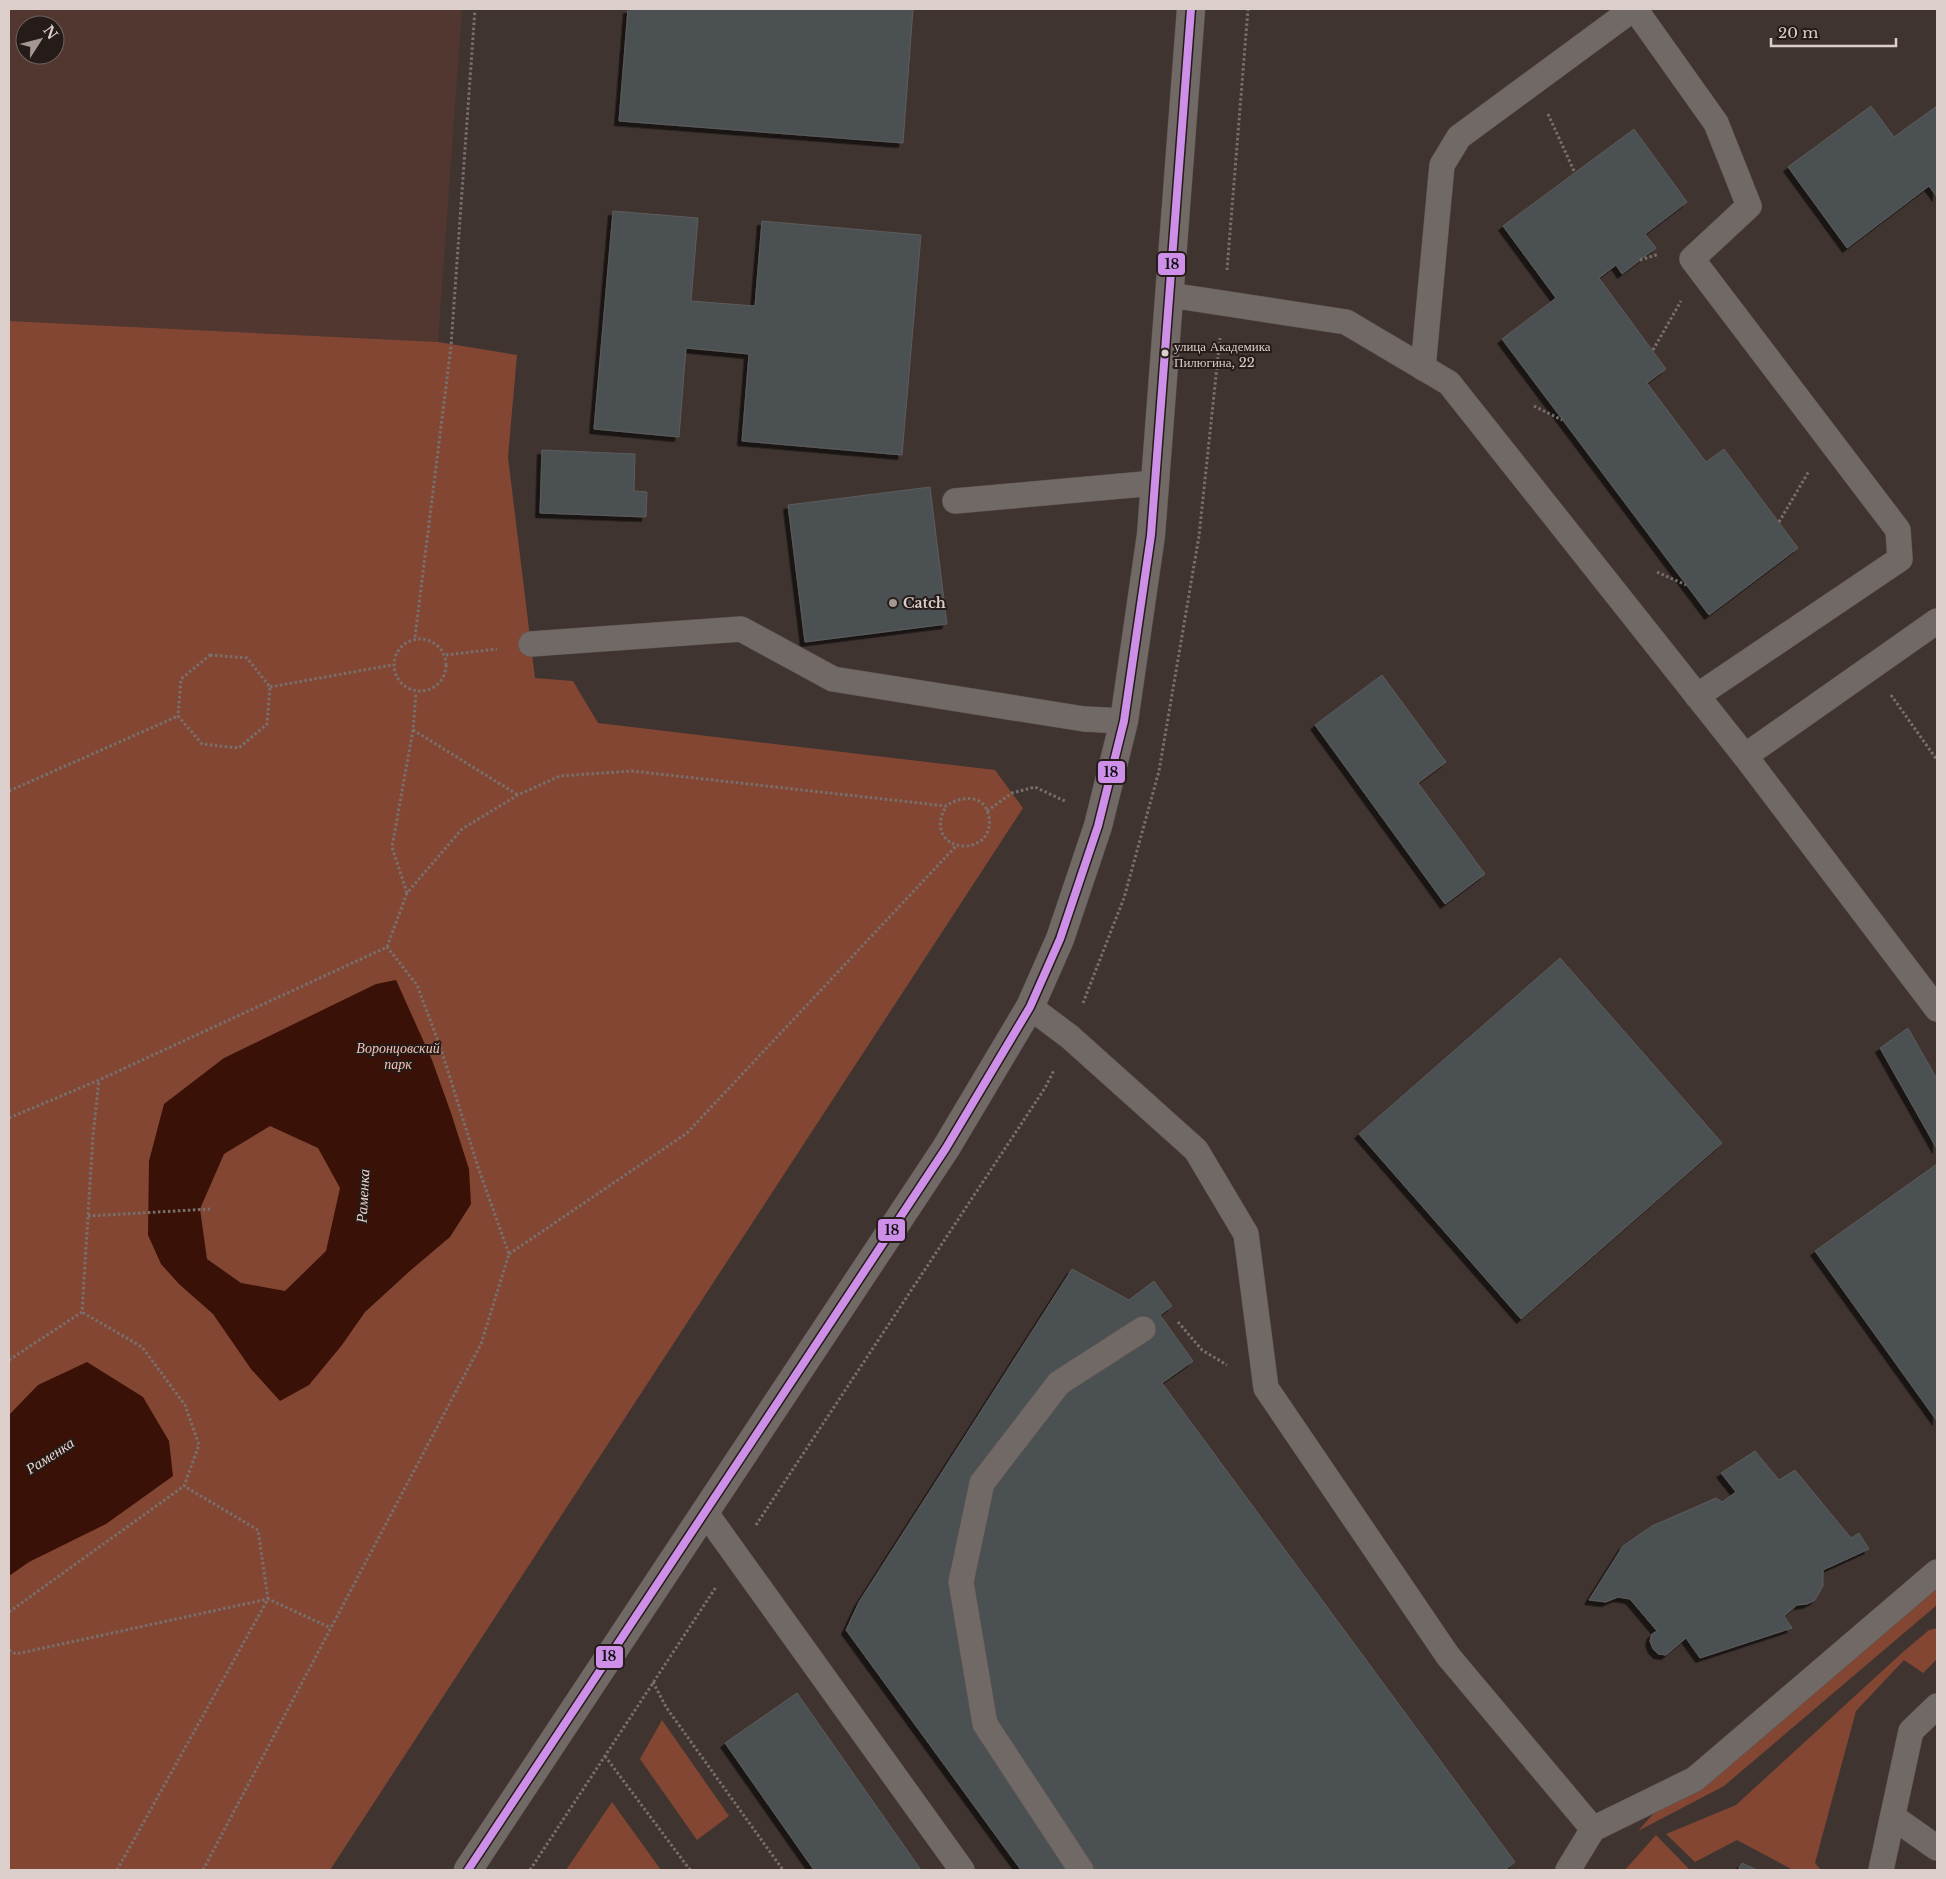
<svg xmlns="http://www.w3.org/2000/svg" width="1946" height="1879" viewBox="0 0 1946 1879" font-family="'Libre Baskerville',serif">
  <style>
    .built { fill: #513730; fill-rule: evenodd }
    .green { fill: #834633 }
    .water { fill: #3a1106; fill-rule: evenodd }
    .building { fill: #4c5153; stroke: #5d5b5c; filter: url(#shadow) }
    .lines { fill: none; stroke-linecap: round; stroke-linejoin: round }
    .lane-casing { stroke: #5d524f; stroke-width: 26 }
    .secondary-casing { stroke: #5d524f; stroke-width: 29 }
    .path { stroke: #78706d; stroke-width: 3; stroke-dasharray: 2.5 2.5; stroke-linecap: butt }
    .lane { stroke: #716966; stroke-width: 25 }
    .secondary { stroke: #716966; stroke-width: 28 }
    .bus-1-casing { stroke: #251b18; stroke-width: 11 }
    .bus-1 { stroke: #ce8fe9; stroke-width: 8 }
    .bus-dot { fill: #dcceca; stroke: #251b18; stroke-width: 2 }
    .poi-dot { fill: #a59894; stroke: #251b18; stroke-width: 2 }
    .labels { text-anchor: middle; stroke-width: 4; stroke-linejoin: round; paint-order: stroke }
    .bus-label { font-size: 13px; fill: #dcceca; stroke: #251b18; text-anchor: start }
    .poi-label { font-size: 14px; font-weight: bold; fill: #dcceca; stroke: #251b18; text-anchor: start }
    .park-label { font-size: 14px; font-style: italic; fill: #f6c4b5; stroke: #251b18 }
    .water-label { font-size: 15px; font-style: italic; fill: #efd5cd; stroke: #251b18 }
    .line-badge { stroke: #251b18; stroke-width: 2 }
    .pale-badge-label { font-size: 14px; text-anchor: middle; font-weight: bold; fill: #111 }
  </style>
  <defs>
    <filter id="shadow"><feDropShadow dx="-4.5" dy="4.5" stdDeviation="0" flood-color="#0009"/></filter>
  </defs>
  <rect width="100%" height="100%" fill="#3f3430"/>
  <path class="built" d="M 9,9 L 462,9 L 438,342 L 9,321 ZM 25,25 L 55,25 L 55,55 L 25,55 Z"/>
  <g class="green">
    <path d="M 9,321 L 438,342 L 517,355 L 508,457 L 535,678 L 573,681 L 598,723 L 995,770 L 1023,808 L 330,1870 L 9,1870 Z"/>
    <path d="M 1936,1589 L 1937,1605 L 1724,1786 L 1638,1831 L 1654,1813 Z"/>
    <path d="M 1937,1628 L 1937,1659 L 1923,1673 L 1904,1660 L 1856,1711 L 1815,1863 L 1821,1870 L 1793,1870 L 1737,1840 L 1695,1862 L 1666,1834 L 1736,1805 L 1903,1652 L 1929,1630 Z"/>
    <path d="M 662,1720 L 729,1816 L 697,1840 L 640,1759 Z"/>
    <path d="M 612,1802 L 661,1870 L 566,1870 Z"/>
    <path d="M 1656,1835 L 1690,1870 L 1625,1870 Z"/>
  </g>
  <g class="water">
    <path d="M 396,980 L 432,1060 L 451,1113 L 469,1169 L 471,1204 L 450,1237 L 411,1270 L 365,1312 L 342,1345 L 309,1385 L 280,1401 L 251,1369 L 213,1314 L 179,1284 L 161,1264 L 148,1235 L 149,1161 L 164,1104 L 224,1058 L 376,984 ZM 270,1126 L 318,1148 L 340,1188 L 326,1251 L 285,1291 L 241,1283 L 207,1259 L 200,1209 L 224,1154 Z"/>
    <path d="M 87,1362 L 143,1397 L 169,1441 L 173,1476 L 106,1524 L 29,1562 L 9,1576 L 9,1415 L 38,1385 Z"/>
  </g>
  <g class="building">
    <path d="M 628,9 L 913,9 L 903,143 L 619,121 Z"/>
    <path d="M 1871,106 L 1894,137 L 1937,106 L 1937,197 L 1929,186 L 1847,248 L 1788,167 Z"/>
    <path d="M 1634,129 L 1687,202 L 1645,234 L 1656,248 L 1622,274 L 1616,265 L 1599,278 L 1666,369 L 1647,383 L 1706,462 L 1724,449 L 1798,548 L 1709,615 L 1502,339 L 1556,298 L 1503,226 Z"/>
    <path d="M 613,211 L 698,218 L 691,301 L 755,306 L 762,221 L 921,235 L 902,455 L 742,441 L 749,354 L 686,348 L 679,437 L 594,429 Z"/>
    <path d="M 542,450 L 635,454 L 634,491 L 647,492 L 646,517 L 540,513 Z"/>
    <path d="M 930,487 L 947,624 L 805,642 L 788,505 Z"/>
    <path d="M 1382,675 L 1446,762 L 1418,783 L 1485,874 L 1445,904 L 1315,725 Z"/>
    <path d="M 1560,958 L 1722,1143 L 1521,1319 L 1359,1134 Z"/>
    <path d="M 1908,1028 L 1937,1079 L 1937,1149 L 1880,1048 Z"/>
    <path d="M 1937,1164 L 1937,1421 L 1815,1251 Z"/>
    <path d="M 1072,1269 L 1129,1300 L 1154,1281 L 1172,1306 L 1160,1315 L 1193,1361 L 1162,1383 L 1515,1862 L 1505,1870 L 1021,1870 L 846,1630 L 859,1602 Z"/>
    <path d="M 1755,1451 L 1779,1480 L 1795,1470 L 1851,1538 L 1859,1533 L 1869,1549 L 1823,1570 L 1823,1586 L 1815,1600 L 1807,1604 L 1797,1605 L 1784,1616 L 1792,1628 L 1700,1658 L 1686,1638 L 1666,1655 L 1658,1654 L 1653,1649 L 1650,1641 L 1652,1634 L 1657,1631 L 1630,1599 L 1618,1597 L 1606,1602 L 1589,1600 L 1623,1546 L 1652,1526 L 1716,1498 L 1722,1502 L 1736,1492 L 1721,1473 Z"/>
    <path d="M 797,1693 L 921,1870 L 814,1870 L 725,1743 Z"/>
    <path d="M 1742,1863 L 1757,1870 L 1738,1870 Z"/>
  </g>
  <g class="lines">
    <g class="lane-casing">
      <g id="lane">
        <path d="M 1635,9 L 1716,123 L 1749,206 L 1692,259 L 1898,530 L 1900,559 L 1697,696"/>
        <path d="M 1170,295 L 1346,322 L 1449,383 L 1745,756 L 1937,1009"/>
        <path d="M 1423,368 L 1442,165 L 1459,137 L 1633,9"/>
        <path d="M 955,501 L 1155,483"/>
        <path d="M 531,644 L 741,629 L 833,679 L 1084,719 L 1124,721"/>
        <path d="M 1745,756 L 1937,621"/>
        <path d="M 1030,1007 L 1070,1037 L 1196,1150 L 1246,1234 L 1266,1388 L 1448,1656 L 1593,1829"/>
        <path d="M 705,1512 L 962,1870"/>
        <path d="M 1893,1817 L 1937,1848"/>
        <path d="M 1081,1870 L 985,1724 L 961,1582 L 982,1483 L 1059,1383 L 1143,1329"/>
        <path d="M 1568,1870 L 1593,1829 L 1695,1779 L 1937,1572"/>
        <path d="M 1881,1870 L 1911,1731 L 1937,1706"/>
      </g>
    </g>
    <g class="secondary-casing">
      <path id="secondary" d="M 468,1870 L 946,1148 L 1030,1007 L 1060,939 L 1098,826 L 1124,721 L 1151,535 L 1191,9"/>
    </g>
    <g class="path">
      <path d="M 1548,114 L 1575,173"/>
      <path d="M 1640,260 L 1659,254"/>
      <path d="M 1227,270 L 1248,9"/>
      <path d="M 1653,350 L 1681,301"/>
      <path d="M 1534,406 L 1562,420"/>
      <path d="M 1779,522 L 1809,471"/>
      <path d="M 1657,572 L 1686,585"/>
      <path d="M 415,637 L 451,346 L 475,9"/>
      <circle cx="420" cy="665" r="26"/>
      <path d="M 210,655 L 247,658 L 270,687 L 267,724 L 239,748 L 202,744 L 178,716 L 181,679 Z"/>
      <path d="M 446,655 L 497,649"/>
      <path d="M 270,687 L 392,665"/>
      <path d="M 1891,695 L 1937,760"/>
      <path d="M 413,730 L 518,795"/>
      <path d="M 9,791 L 178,716"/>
      <path d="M 987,811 L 1012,793 L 1035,787 L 1067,802"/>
      <path d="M 407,893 L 392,847 L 413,730 L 416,692"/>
      <path d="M 1083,1003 L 1124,898 L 1159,771 L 1199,536 L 1220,338"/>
      <path d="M 9,1118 L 99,1080 L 387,947 L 407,893 L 462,829 L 518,795 L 560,776 L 632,771 L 946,806 C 959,797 982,793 988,813 C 1001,860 919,856 946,806"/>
      <path d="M 88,1216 L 210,1209"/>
      <path d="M 509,1254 L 687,1133 L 956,846"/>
      <path d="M 1178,1322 L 1202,1350 L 1227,1365"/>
      <path d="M 9,1360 L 82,1312 L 93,1135 L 99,1080"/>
      <path d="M 756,1525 L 1045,1088 L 1054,1070"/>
      <path d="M 9,1612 L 184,1486 L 199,1445 L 185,1405 L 142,1347 L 82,1312"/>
      <path d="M 9,1650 L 16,1654 L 268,1599 L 331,1628"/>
      <path d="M 653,1682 L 666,1707 L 783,1870"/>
      <path d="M 605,1756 L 690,1870"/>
      <path d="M 117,1870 L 268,1599 L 258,1530 L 184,1486"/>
      <path d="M 203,1870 L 481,1344 L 509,1254 L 478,1167 L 441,1049 L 417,985 L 387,947"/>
      <path d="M 530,1870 L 716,1587"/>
    </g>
    <use href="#lane" class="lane"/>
    <use href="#secondary" class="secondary"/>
    <g class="bus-1-casing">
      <path id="bus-1" d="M 468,1870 L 946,1148 L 1030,1007 L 1060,939 L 1098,826 L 1124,721 L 1151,535 L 1191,9"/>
    </g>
    <use href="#bus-1" class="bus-1"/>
  </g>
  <circle class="bus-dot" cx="1165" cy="353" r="4.5"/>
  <circle class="poi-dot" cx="893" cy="603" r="5"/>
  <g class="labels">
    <g class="bus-label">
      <text x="1174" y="351">улица Академика<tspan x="1174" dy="16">Пилюгина, 22</tspan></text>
    </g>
    <g class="poi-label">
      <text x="903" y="608">Catch</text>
    </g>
    <g class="park-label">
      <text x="398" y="1053">Воронцовский<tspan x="398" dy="16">парк</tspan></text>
    </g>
    <g class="water-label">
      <text transform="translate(363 1196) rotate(-87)" y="5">Раменка</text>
      <text transform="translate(50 1456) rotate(-33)" y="5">Раменка</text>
    </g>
  </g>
  <g class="line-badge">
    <rect x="1157" y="252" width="29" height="24" rx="5" fill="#ce8fe9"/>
    <rect x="1097" y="760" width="29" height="24" rx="5" fill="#ce8fe9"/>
    <rect x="877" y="1218" width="29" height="24" rx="5" fill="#ce8fe9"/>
    <rect x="595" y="1645" width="29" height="24" rx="5" fill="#ce8fe9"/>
  </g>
  <g class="pale-badge-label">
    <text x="1172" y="269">18</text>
    <text x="1111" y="777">18</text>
    <text x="892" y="1235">18</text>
    <text x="609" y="1661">18</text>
  </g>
  <rect width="1946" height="1879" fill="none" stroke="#dcceca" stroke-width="20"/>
  <g transform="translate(40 40) rotate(54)"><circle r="24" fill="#251b18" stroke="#6e635f"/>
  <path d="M0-4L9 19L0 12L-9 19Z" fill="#a59894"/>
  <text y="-8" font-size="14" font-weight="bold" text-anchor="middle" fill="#dcceca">N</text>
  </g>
  <path d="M1771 38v8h125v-8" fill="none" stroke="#dcceca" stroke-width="2.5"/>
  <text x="1778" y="38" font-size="15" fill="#dcceca" stroke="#251b18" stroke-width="4" paint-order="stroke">20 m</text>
</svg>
